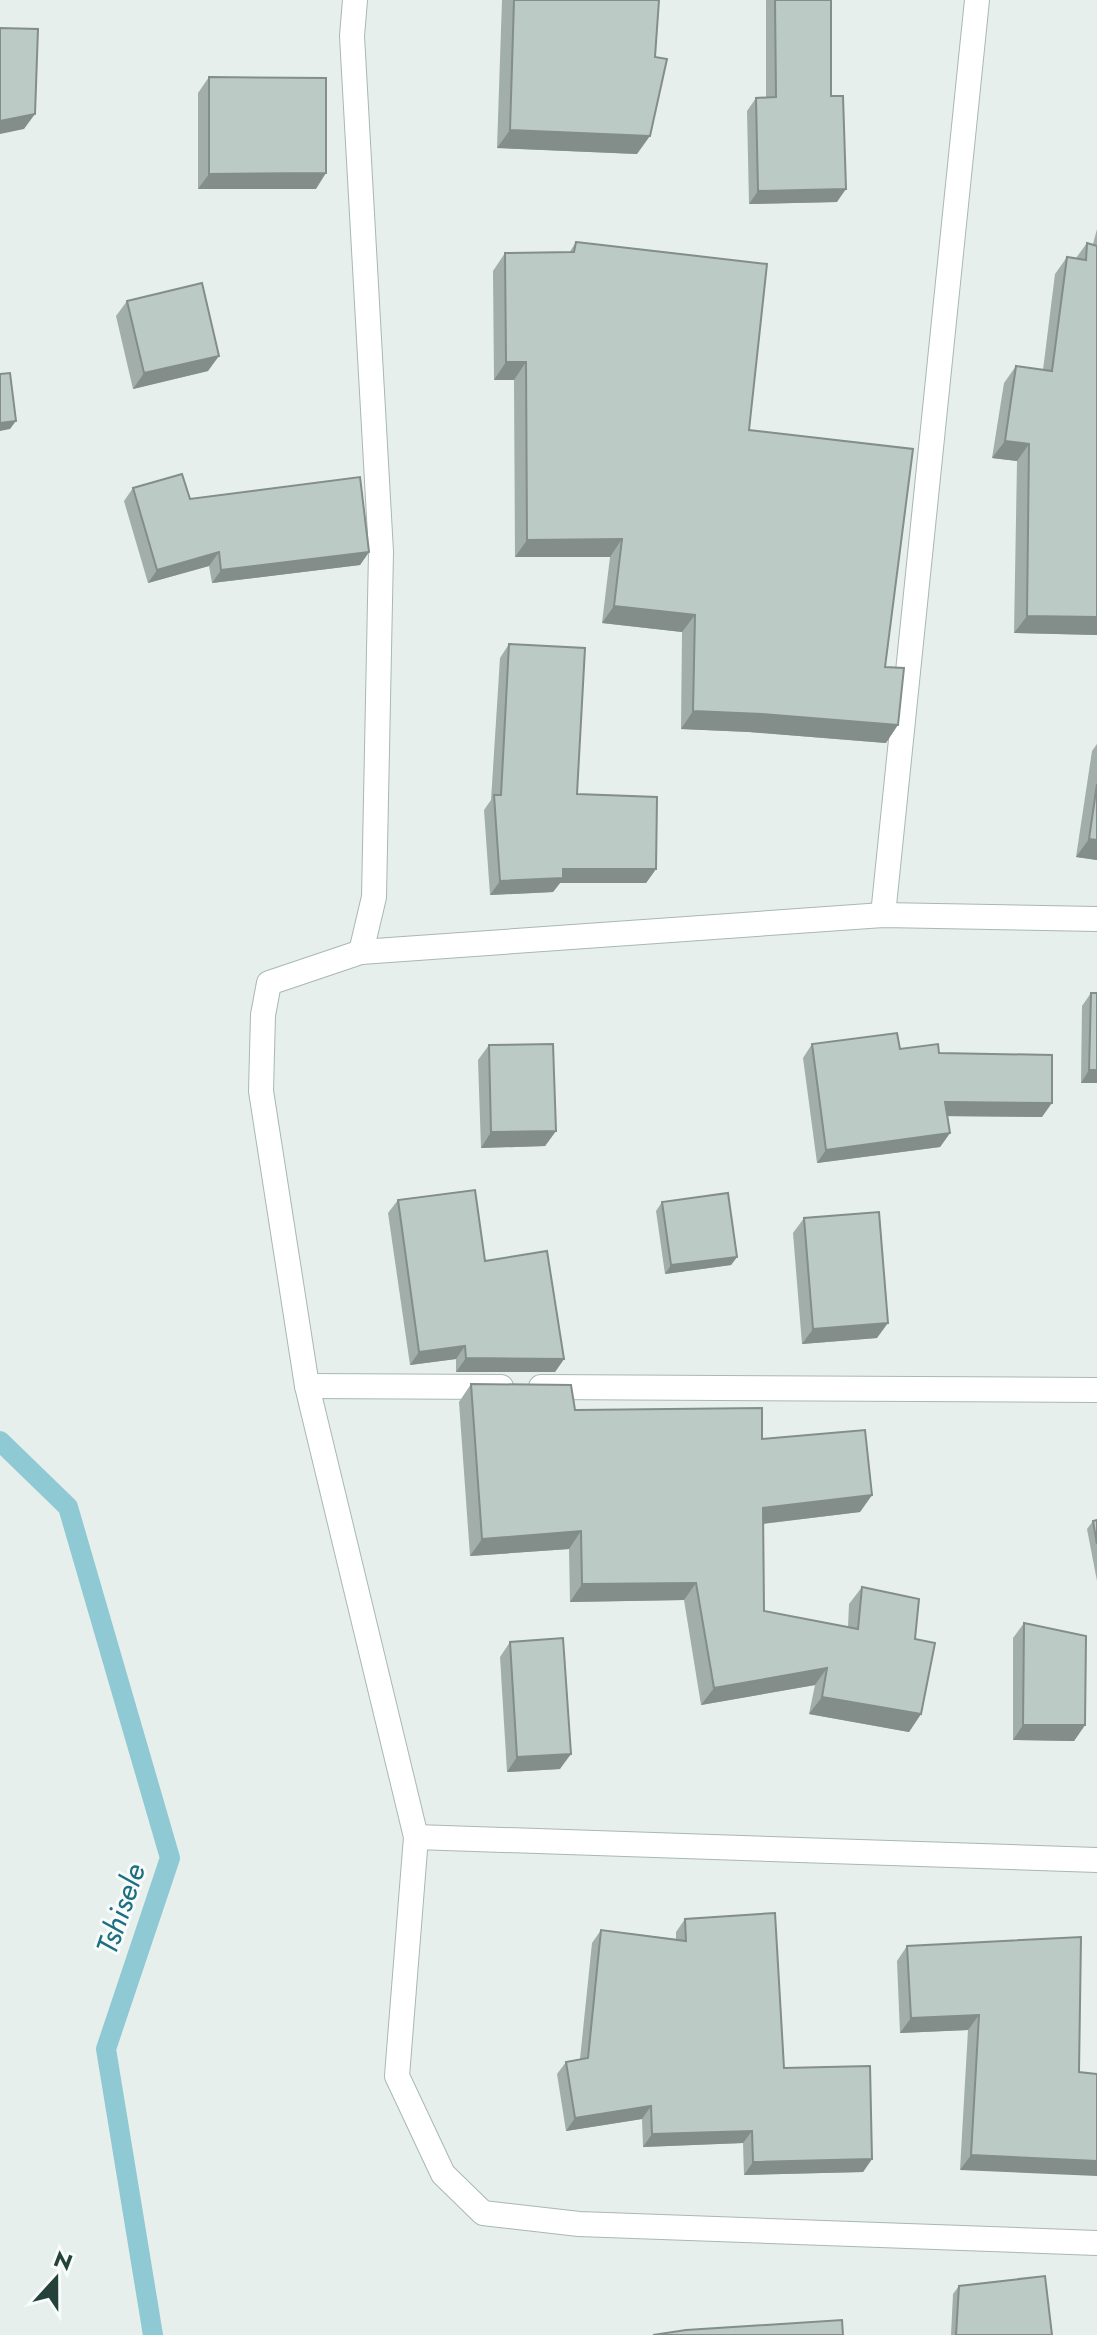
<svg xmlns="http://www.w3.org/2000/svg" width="1097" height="2335" viewBox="0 0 1097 2335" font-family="Jost,sans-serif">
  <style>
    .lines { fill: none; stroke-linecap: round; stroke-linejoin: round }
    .stream { stroke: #8ec9d4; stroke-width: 20 }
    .street-casing { stroke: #a8b8b2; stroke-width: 26 }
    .street { stroke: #fff; stroke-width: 24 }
    .wall { fill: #a1aea9 }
    .shaded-wall { fill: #838d89 }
    .building { fill: #bbcac4; stroke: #838d89; stroke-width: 2 }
    .labels { text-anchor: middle; stroke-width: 6; stroke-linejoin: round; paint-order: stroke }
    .water-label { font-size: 30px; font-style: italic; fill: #1c6f80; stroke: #f7fbf9 }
  </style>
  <rect width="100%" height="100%" fill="#e6efeb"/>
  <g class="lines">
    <path class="stream" d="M 0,1441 L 68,1507 L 170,1858 L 106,2049 L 153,2335"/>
    <g class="street-casing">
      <g id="street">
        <path d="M 355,0 L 352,36 L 381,552 L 374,897 L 361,952"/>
        <path d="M 883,915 L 977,0"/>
        <path d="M 1097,919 L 883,915 L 361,952 L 269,983 L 263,1015 L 261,1091 L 307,1386 L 416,1837 L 397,2076 L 443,2174 L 483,2213 L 579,2224 L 1097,2243"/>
        <path d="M 307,1386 L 501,1387"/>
        <path d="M 541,1387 L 1097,1390"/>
        <path d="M 416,1837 L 1097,1860"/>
      </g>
    </g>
    <use href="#street" class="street"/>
  </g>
  <g class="wall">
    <path d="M 502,0 L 659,0 L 637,154 L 497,148 Z"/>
    <path d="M 766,0 L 831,0 L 831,96 L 837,202 L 749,204 L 747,111 L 756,98 L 766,98 Z"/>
    <path d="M 209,77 L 316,189 L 198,189 L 198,93 Z"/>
    <path d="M 1097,229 L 1097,635 L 1014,633 L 1017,461 L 992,458 L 1004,383 L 1016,366 L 1043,370 L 1055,274 L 1067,257 L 1076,258 L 1087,243 L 1093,244 Z"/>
    <path d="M 576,242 L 749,430 L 885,667 L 886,743 L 749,732 L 681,729 L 682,632 L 602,623 L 610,557 L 515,557 L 514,380 L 494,380 L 493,271 L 505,253 L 569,253 Z"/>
    <path d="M 127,301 L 208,371 L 133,389 L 116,316 Z"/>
    <path d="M 133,488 L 190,499 L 369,552 L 360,565 L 212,583 L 209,566 L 148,583 L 124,501 Z"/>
    <path d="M 509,644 L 577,794 L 656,869 L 646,883 L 560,883 L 553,892 L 490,895 L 484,810 L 491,800 L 500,658 Z"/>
    <path d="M 1097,744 L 1097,860 L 1076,857 L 1092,751 Z"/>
    <path d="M 1091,993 L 1097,993 L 1097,1083 L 1081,1083 L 1082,1006 Z"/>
    <path d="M 812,1044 L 900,1049 L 939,1053 L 1042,1117 L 947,1116 L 950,1133 L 940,1147 L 817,1163 L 803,1058 Z"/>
    <path d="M 489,1045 L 556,1131 L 545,1146 L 481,1148 L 478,1060 Z"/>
    <path d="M 398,1200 L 485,1261 L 564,1359 L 555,1372 L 456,1372 L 456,1359 L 410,1365 L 388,1213 Z"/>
    <path d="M 662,1202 L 737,1257 L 731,1265 L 665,1274 L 656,1211 Z"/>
    <path d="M 804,1218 L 877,1338 L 802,1344 L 793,1233 Z"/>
    <path d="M 471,1384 L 575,1410 L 762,1439 L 872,1495 L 860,1512 L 763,1524 L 764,1611 L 848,1627 L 849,1604 L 862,1587 L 915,1639 L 921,1714 L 909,1732 L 809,1714 L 815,1685 L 701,1705 L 684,1600 L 570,1602 L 569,1549 L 470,1556 L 459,1402 Z"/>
    <path d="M 1097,1520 L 1097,1581 L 1087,1529 L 1093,1521 Z"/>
    <path d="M 1024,1623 L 1085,1725 L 1074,1741 L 1013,1740 L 1013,1638 Z"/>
    <path d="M 510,1642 L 560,1769 L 507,1772 L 500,1657 Z"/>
    <path d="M 685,1919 L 784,2068 L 872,2159 L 863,2172 L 744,2175 L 743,2143 L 643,2147 L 642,2119 L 566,2131 L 557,2074 L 566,2062 L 580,2059 L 592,1943 L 601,1930 L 676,1939 L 676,1932 Z"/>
    <path d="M 907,1946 L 1079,2072 L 960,2170 L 968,2030 L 900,2033 L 897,1961 Z"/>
    <path d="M 959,2286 L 1052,2335 L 951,2335 L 953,2294 Z"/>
  </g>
  <g class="shaded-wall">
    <path d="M 35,114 L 24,129 L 0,134 L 0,121 Z"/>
    <path d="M 510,130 L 650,136 L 637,154 L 497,148 Z"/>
    <path d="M 326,173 L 316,189 L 198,189 L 209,174 Z"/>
    <path d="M 846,189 L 837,202 L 749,204 L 758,191 Z"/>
    <path d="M 219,356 L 208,371 L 133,389 L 144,373 Z"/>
    <path d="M 506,362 L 526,362 L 514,380 L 494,380 Z"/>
    <path d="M 16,421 L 10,429 L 0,431 L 0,423 Z"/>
    <path d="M 1005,441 L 1029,444 L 1017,461 L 992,458 Z"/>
    <path d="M 622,539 L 610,557 L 515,557 L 527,540 Z"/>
    <path d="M 219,552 L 209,566 L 148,583 L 157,570 Z"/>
    <path d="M 369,552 L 360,565 L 212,583 L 221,570 Z"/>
    <path d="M 614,606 L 695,615 L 682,632 L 602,623 Z"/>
    <path d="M 1027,616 L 1097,617 L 1097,635 L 1014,633 Z"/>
    <path d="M 693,711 L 762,714 L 898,725 L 886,743 L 749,732 L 681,729 Z"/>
    <path d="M 1089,839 L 1097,840 L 1097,860 L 1076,857 Z"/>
    <path d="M 563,869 L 656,869 L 646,883 L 560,883 L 553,892 L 490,895 L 500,881 Z"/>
    <path d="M 1089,1070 L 1097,1070 L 1097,1083 L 1081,1083 Z"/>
    <path d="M 945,1102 L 1052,1103 L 1042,1117 L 936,1116 Z"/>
    <path d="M 556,1131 L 545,1146 L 481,1148 L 491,1132 Z"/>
    <path d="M 950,1133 L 940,1147 L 817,1163 L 826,1150 Z"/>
    <path d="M 737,1257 L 731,1265 L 665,1274 L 671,1265 Z"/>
    <path d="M 888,1323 L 877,1338 L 802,1344 L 813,1329 Z"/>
    <path d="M 465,1346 L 456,1359 L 410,1365 L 419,1352 Z"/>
    <path d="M 466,1358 L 564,1359 L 555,1372 L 456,1372 Z"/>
    <path d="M 872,1495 L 860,1512 L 751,1525 L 763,1508 Z"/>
    <path d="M 581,1531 L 569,1549 L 470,1556 L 482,1539 Z"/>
    <path d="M 696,1583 L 684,1600 L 570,1602 L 582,1584 Z"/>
    <path d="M 827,1668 L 815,1685 L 701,1705 L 714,1688 Z"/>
    <path d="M 822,1697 L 921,1714 L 909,1732 L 809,1714 Z"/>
    <path d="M 1023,1725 L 1085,1725 L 1074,1741 L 1013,1740 Z"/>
    <path d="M 571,1754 L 560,1769 L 507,1772 L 517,1757 Z"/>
    <path d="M 979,2015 L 968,2030 L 900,2033 L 911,2018 Z"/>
    <path d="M 651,2106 L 642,2119 L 566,2131 L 575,2118 Z"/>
    <path d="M 752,2131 L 743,2143 L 643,2147 L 652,2134 Z"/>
    <path d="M 971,2155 L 1097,2161 L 1097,2176 L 960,2170 Z"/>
    <path d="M 872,2159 L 863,2172 L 744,2175 L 753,2162 Z"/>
  </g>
  <g class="building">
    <path d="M 514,0 L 659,0 L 655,57 L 667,59 L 650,136 L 510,130 Z"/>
    <path d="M 775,0 L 831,0 L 831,96 L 843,96 L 846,189 L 758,191 L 756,98 L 776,97 Z"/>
    <path d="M 0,28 L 38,29 L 35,114 L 0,121 Z"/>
    <path d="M 209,77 L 326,78 L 326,173 L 209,174 Z"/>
    <path d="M 576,242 L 767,264 L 749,430 L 913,449 L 885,667 L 904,668 L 898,725 L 762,714 L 693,711 L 695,615 L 614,606 L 622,539 L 527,540 L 526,362 L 506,362 L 505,253 L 574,252 Z"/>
    <path d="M 1087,243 L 1097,246 L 1097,617 L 1027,616 L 1029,444 L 1005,441 L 1016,366 L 1052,371 L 1067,257 L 1086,260 Z"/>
    <path d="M 202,283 L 219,356 L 144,373 L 127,301 Z"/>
    <path d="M 10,373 L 16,421 L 0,423 L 0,374 Z"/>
    <path d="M 182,474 L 190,499 L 360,477 L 369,552 L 221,570 L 219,552 L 157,570 L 133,488 Z"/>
    <path d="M 509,644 L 585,648 L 577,794 L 657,797 L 656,869 L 563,869 L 563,878 L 500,881 L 494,795 L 501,795 Z"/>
    <path d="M 1097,784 L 1097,840 L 1089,839 Z"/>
    <path d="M 1091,993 L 1097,993 L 1097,1070 L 1089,1070 Z"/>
    <path d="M 897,1033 L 900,1049 L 938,1044 L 939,1053 L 1052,1055 L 1052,1103 L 945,1102 L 950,1133 L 826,1150 L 812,1044 Z"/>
    <path d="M 553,1044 L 556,1131 L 491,1132 L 489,1045 Z"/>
    <path d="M 475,1190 L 485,1261 L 547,1251 L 564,1359 L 466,1358 L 465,1346 L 419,1352 L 398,1200 Z"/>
    <path d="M 728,1193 L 737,1257 L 671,1265 L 662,1202 Z"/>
    <path d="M 879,1212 L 888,1323 L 813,1329 L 804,1218 Z"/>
    <path d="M 471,1384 L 571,1385 L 575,1410 L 762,1408 L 762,1439 L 865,1430 L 872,1495 L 763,1508 L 764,1611 L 858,1629 L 862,1587 L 919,1599 L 915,1639 L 935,1643 L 921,1714 L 822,1697 L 827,1668 L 714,1688 L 696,1583 L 582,1584 L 581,1531 L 482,1539 Z"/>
    <path d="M 1097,1520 L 1097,1544 L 1093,1521 Z"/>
    <path d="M 1024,1623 L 1086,1636 L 1085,1725 L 1023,1725 Z"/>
    <path d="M 563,1638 L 571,1754 L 517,1757 L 510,1642 Z"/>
    <path d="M 775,1913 L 784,2068 L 870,2066 L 872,2159 L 753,2162 L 752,2131 L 652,2134 L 651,2106 L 575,2118 L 566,2062 L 588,2058 L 601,1930 L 686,1941 L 685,1919 Z"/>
    <path d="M 1081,1937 L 1079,2072 L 1097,2074 L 1097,2161 L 971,2155 L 979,2015 L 911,2018 L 907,1946 Z"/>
    <path d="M 1045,2276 L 1052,2335 L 956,2335 L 959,2286 Z"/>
    <path d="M 842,2320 L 843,2335 L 653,2335 L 686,2330 Z"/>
  </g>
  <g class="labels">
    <g class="water-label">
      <text transform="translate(121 1909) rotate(-71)" y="10">Tshisele</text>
    </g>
  </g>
  <g transform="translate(56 2279) rotate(21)" stroke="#f7fbf9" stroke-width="6" paint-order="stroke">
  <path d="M0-6L14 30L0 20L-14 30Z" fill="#24423a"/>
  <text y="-12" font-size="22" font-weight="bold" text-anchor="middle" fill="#24423a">N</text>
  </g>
</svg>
